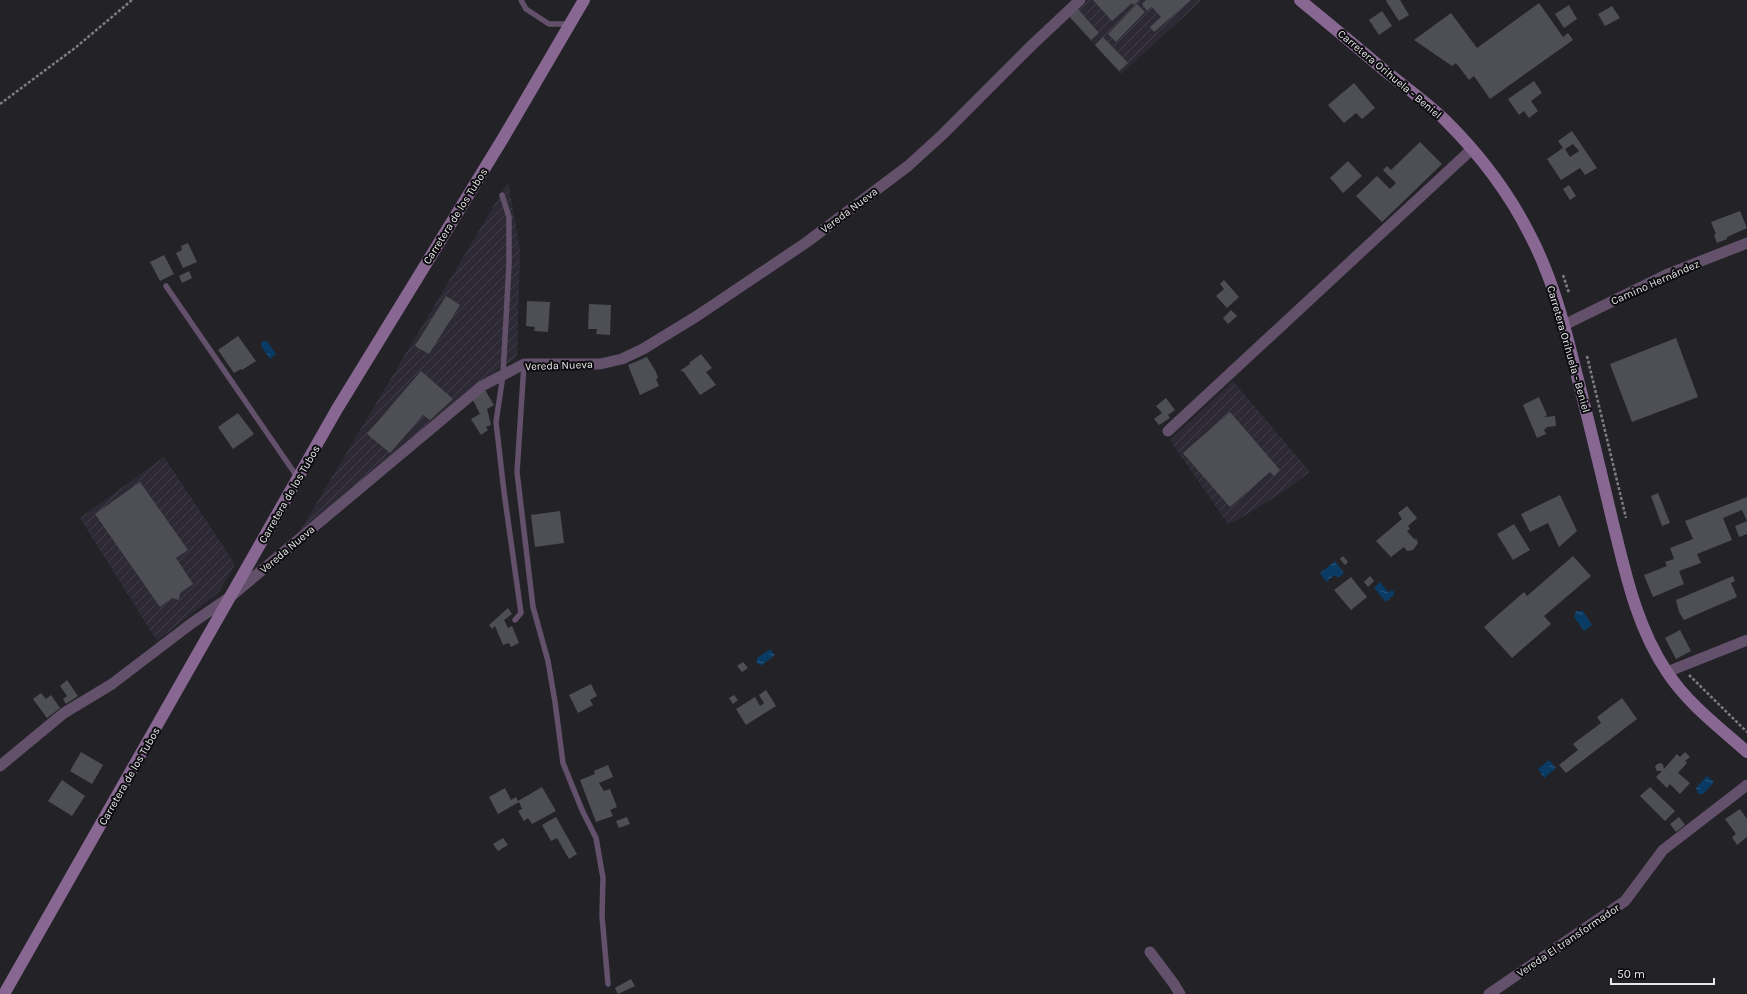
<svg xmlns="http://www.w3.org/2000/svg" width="1747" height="994" viewBox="0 0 1747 994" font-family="Karla,sans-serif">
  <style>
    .industrial { fill: url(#industrial-furrows) }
    .water { fill: url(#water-ripples) }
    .building { fill: #4e4f55; fill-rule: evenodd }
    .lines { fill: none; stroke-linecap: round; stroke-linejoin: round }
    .path { stroke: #7e7e82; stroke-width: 2.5; stroke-dasharray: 3 2; stroke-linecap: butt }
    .lane { stroke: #63506a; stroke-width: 5.5 }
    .street { stroke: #63506a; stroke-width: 11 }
    .secondary { stroke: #886892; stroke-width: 12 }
    .labels { text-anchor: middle; stroke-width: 4; stroke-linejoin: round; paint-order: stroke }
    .street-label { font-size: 11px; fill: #e7e7ea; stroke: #0c0c0e }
  </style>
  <defs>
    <pattern id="industrial-furrows" width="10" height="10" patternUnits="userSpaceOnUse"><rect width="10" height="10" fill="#2d2a35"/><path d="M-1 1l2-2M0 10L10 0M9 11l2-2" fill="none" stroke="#413f49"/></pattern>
    <pattern id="water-ripples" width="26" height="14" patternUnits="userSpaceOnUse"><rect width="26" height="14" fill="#0a3b64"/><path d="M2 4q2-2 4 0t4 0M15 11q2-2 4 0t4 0" fill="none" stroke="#2e577a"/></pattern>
  </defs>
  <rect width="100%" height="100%" fill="#232227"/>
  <g class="industrial">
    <path d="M 1087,0 L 1202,0 L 1121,74 L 1069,17 Z"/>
    <path d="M 508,182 L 520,249 L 517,357 L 466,392 L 297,536 Z"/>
    <path d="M 1233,381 L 1310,472 L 1283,492 L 1243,517 L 1228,524 L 1170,440 Z"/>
    <path d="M 164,457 L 235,564 L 219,592 L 157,641 L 80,518 Z"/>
  </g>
  <g class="water">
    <path d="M 264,341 L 267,341 L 276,354 L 270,359 L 261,346 L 262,342 Z"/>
    <path d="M 1335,561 L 1344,573 L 1338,578 L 1335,575 L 1326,582 L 1320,573 Z"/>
    <path d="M 1380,582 L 1388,592 L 1392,590 L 1394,592 L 1394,595 L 1386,602 L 1374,588 Z"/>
    <path d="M 1576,611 L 1583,611 L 1592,625 L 1584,631 L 1574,617 Z"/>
    <path d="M 770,649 L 775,655 L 762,665 L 757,664 L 757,658 Z"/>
    <path d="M 1549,760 L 1556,768 L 1544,778 L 1538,769 Z"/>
    <path d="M 1707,776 L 1714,782 L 1703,794 L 1698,794 L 1696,788 Z"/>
  </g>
  <g class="building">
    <path d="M 1093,0 L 1139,0 L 1134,5 L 1132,3 L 1112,21 Z"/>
    <path d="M 1146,0 L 1191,0 L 1154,32 L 1150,27 L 1161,17 L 1152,7 L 1147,11 L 1142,4 Z"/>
    <path d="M 1387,0 L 1400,0 L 1409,15 L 1399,21 L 1386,1 Z"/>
    <path d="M 1539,3 L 1563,37 L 1568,33 L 1573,40 L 1490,99 L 1474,76 L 1469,80 L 1456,63 L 1452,66 L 1414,40 L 1451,13 L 1477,48 Z"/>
    <path d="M 1137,4 L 1145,12 L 1116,42 L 1108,34 Z"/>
    <path d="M 1569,5 L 1577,19 L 1564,28 L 1555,14 Z"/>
    <path d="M 1612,6 L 1620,18 L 1605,26 L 1598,14 Z"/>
    <path d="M 1078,9 L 1099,33 L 1091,40 L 1070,17 Z"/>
    <path d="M 1382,11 L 1392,26 L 1379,35 L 1369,20 Z"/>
    <path d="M 1103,37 L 1128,63 L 1119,71 L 1095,45 Z"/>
    <path d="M 1534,81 L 1542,93 L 1531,101 L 1538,111 L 1529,118 L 1524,111 L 1519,115 L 1508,99 Z"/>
    <path d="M 1354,83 L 1375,108 L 1362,119 L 1356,113 L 1344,123 L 1328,105 Z"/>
    <path d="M 1572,131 L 1597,168 L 1585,175 L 1580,168 L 1561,180 L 1547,159 L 1563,148 L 1558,141 ZM 1573,144 L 1579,151 L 1570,157 L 1565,149 Z"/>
    <path d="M 1420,142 L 1442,164 L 1382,222 L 1356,196 L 1377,176 L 1390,189 L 1396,183 L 1383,170 L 1387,166 L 1391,170 Z"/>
    <path d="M 1348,161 L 1362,176 L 1343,193 L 1330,178 Z"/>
    <path d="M 1569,185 L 1576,196 L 1570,200 L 1563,189 Z"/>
    <path d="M 1740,211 L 1747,228 L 1727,237 L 1727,239 L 1717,243 L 1714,235 L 1716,234 L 1711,222 Z"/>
    <path d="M 188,243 L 197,262 L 183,268 L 176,253 L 182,250 L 181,246 Z"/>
    <path d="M 164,255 L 174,274 L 160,281 L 150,262 Z"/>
    <path d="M 189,271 L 192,278 L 182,283 L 179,276 Z"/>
    <path d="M 1224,280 L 1239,297 L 1227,308 L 1216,296 L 1224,289 L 1220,284 Z"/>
    <path d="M 446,296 L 460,305 L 429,354 L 415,346 Z"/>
    <path d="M 527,301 L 550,302 L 548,332 L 534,331 L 535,327 L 526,326 Z"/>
    <path d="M 589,304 L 611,305 L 610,335 L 596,334 L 597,329 L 588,329 Z"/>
    <path d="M 1231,310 L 1237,316 L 1228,324 L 1223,318 Z"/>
    <path d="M 238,336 L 256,361 L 242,370 L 241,369 L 234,373 L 218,350 Z"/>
    <path d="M 1676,338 L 1698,397 L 1632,422 L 1610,364 Z"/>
    <path d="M 701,354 L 712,368 L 706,372 L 716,385 L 700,395 L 683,371 L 682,372 L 681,370 L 690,364 L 689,363 Z"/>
    <path d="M 647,357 L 656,372 L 658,378 L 656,379 L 659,386 L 640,395 L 628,365 Z"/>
    <path d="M 421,371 L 453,399 L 430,420 L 423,415 L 390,453 L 367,434 Z"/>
    <path d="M 485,390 L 494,405 L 487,409 L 491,425 L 486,427 L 488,430 L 481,435 L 471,419 L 480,414 L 472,398 Z"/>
    <path d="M 1539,397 L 1547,415 L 1544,417 L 1555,416 L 1556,426 L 1547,427 L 1544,430 L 1546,434 L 1537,438 L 1523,405 Z"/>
    <path d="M 1166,398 L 1175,410 L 1168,415 L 1170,418 L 1159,425 L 1154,419 L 1162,413 L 1156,406 Z"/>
    <path d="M 1230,412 L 1280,470 L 1274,476 L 1270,472 L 1230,507 L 1183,453 Z"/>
    <path d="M 238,413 L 254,434 L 233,449 L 218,427 Z"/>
    <path d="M 140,482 L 188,550 L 176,558 L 193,584 L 180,593 L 179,600 L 172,598 L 160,607 L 95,514 Z"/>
    <path d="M 1658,493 L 1670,523 L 1662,526 L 1651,496 Z"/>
    <path d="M 1560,495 L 1577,531 L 1559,547 L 1548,523 L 1530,532 L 1521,514 Z"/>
    <path d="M 1747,497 L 1747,534 L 1739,537 L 1735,526 L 1747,521 L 1742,510 L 1723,518 L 1732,540 L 1697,554 L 1701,563 L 1679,571 L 1684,584 L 1653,597 L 1644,575 L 1667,566 L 1665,562 L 1674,559 L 1670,548 L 1693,539 L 1685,521 Z"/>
    <path d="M 1407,506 L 1417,518 L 1408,526 L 1410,529 L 1407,531 L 1415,540 L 1416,538 L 1418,543 L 1413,550 L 1407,551 L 1404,547 L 1391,557 L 1376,541 L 1402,519 L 1398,513 Z"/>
    <path d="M 560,511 L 564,543 L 535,547 L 531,515 Z"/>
    <path d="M 1514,524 L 1530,550 L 1513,560 L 1497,534 Z"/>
    <path d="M 1343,556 L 1348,562 L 1345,565 L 1340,559 Z"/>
    <path d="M 1573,556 L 1591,576 L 1544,616 L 1551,624 L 1512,658 L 1484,627 L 1524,592 L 1527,596 Z"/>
    <path d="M 1370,576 L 1374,581 L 1368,587 L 1364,582 Z"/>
    <path d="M 1733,576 L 1735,581 L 1731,583 L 1737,597 L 1684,620 L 1679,612 L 1676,600 Z"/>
    <path d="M 1351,577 L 1367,597 L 1351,610 L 1334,590 Z"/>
    <path d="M 508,608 L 512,614 L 504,620 L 508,628 L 512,626 L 519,643 L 511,647 L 509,643 L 503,645 L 495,626 L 492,629 L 489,625 Z"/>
    <path d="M 1680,630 L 1691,651 L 1676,659 L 1665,638 Z"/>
    <path d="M 743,662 L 748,668 L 742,672 L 737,666 Z"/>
    <path d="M 67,680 L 78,696 L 66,704 L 63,699 L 67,696 L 60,686 Z"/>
    <path d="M 591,684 L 597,696 L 590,700 L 593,705 L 578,713 L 569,695 Z"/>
    <path d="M 766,690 L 776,706 L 746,725 L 736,709 L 755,697 L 760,706 L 764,703 L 759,695 Z"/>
    <path d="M 41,693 L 46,699 L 51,695 L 60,708 L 47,718 L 33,699 Z"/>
    <path d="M 734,695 L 738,700 L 733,704 L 729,698 Z"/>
    <path d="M 1622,698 L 1637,719 L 1566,773 L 1559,765 L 1578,750 L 1573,744 L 1601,723 L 1597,717 Z"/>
    <path d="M 81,752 L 103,765 L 92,784 L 70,771 Z"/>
    <path d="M 1685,752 L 1690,757 L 1685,761 L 1687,763 L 1678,773 L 1690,783 L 1680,794 L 1670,784 L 1667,788 L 1656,777 L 1662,771 L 1657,771 L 1655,767 L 1657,764 L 1661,763 L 1663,765 L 1664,769 L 1677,754 L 1680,757 Z"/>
    <path d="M 608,765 L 613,777 L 599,783 L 604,791 L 610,789 L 617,807 L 610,810 L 613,816 L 596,822 L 580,780 L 595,774 L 594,771 Z"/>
    <path d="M 62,780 L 85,796 L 72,816 L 48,801 Z"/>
    <path d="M 542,787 L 556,811 L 532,824 L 528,818 L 524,821 L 518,811 L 522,809 L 519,802 L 498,814 L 489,797 L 505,788 L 511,800 L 516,797 L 518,801 Z"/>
    <path d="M 1650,787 L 1675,811 L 1665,821 L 1640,796 Z"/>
    <path d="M 1740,809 L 1747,819 L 1747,837 L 1737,845 L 1732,837 L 1736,834 L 1725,819 Z"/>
    <path d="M 556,817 L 577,854 L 569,859 L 557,838 L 551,841 L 542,825 Z"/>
    <path d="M 627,817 L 630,824 L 619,828 L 616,821 Z"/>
    <path d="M 1679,817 L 1685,825 L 1676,832 L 1670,824 Z"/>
    <path d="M 503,838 L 508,845 L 498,851 L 493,844 Z"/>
    <path d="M 631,979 L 635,986 L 618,994 L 615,988 Z"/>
  </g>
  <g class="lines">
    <g class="path">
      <path d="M 0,104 L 75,48 L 132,0"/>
      <path d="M 1563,275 L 1569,293"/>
      <path d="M 1587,356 L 1626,518"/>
      <path d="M 1689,675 L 1747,732"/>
    </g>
    <g class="lane">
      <path d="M 521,0 L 526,9 L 549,24 L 569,24"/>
      <path d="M 502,195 L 509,217 L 509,264 L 503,375 L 496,422 L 504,492 L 521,613 L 515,620"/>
      <path d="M 166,286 L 298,478"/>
      <path d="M 524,364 L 517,472 L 533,607 L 548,661 L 555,702 L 563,763 L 582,810 L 596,838 L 603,878 L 602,916 L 608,984"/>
    </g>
    <g class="street">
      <path d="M 1564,325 L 1668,274 L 1747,243"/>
      <path d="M 1168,431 L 1472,149"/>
      <path d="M 1667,672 L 1747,640"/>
      <path d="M 0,766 L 64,713 L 112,684 L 192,623 L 230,597 L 482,386 L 524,364 L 600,364 L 622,359 L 643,349 L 697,316 L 807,242 L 908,166 L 942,135 L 1032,45 L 1080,0"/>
      <path d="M 1150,952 L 1174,984 L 1180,994"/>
      <path d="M 1489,994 L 1625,901 L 1663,850 L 1747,785"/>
    </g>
    <g class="secondary">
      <path d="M 1300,0 C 1328,23 1356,46 1384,70 C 1405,87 1428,103 1447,122 C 1480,155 1509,193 1530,235 C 1552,277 1564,323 1575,368 C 1588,418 1600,468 1612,519 C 1625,571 1636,626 1667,672 C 1688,704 1719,727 1747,752"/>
      <path d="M 4,994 L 337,409 L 502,140 L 584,0"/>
    </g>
  </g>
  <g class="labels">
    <g class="street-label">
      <text transform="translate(1390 74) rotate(40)" y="4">Carretera Orihuela - Beniel</text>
      <text transform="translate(849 210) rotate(-37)" y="4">Vereda Nueva</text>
      <text transform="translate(455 216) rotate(-58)" y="4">Carretera de los Tubos</text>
      <text transform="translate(1655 282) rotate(-24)" y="4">Camino Hernández</text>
      <text transform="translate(1569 349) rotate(74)" y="4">Carretera Orihuela - Beniel</text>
      <text transform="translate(559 365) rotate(-2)" y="4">Vereda Nueva</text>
      <text transform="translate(289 494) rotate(-60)" y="4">Carretera de los Tubos</text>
      <text transform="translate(287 549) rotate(-40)" y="4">Vereda Nueva</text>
      <text transform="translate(129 776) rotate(-60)" y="4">Carretera de los Tubos</text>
      <text transform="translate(1568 940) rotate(-34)" y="4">Vereda El transformador</text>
    </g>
  </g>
  <path d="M1611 978v6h103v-6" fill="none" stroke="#e7e7ea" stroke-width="2"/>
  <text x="1617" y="978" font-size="12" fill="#e7e7ea" stroke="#0c0c0e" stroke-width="3" paint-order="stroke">50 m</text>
</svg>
